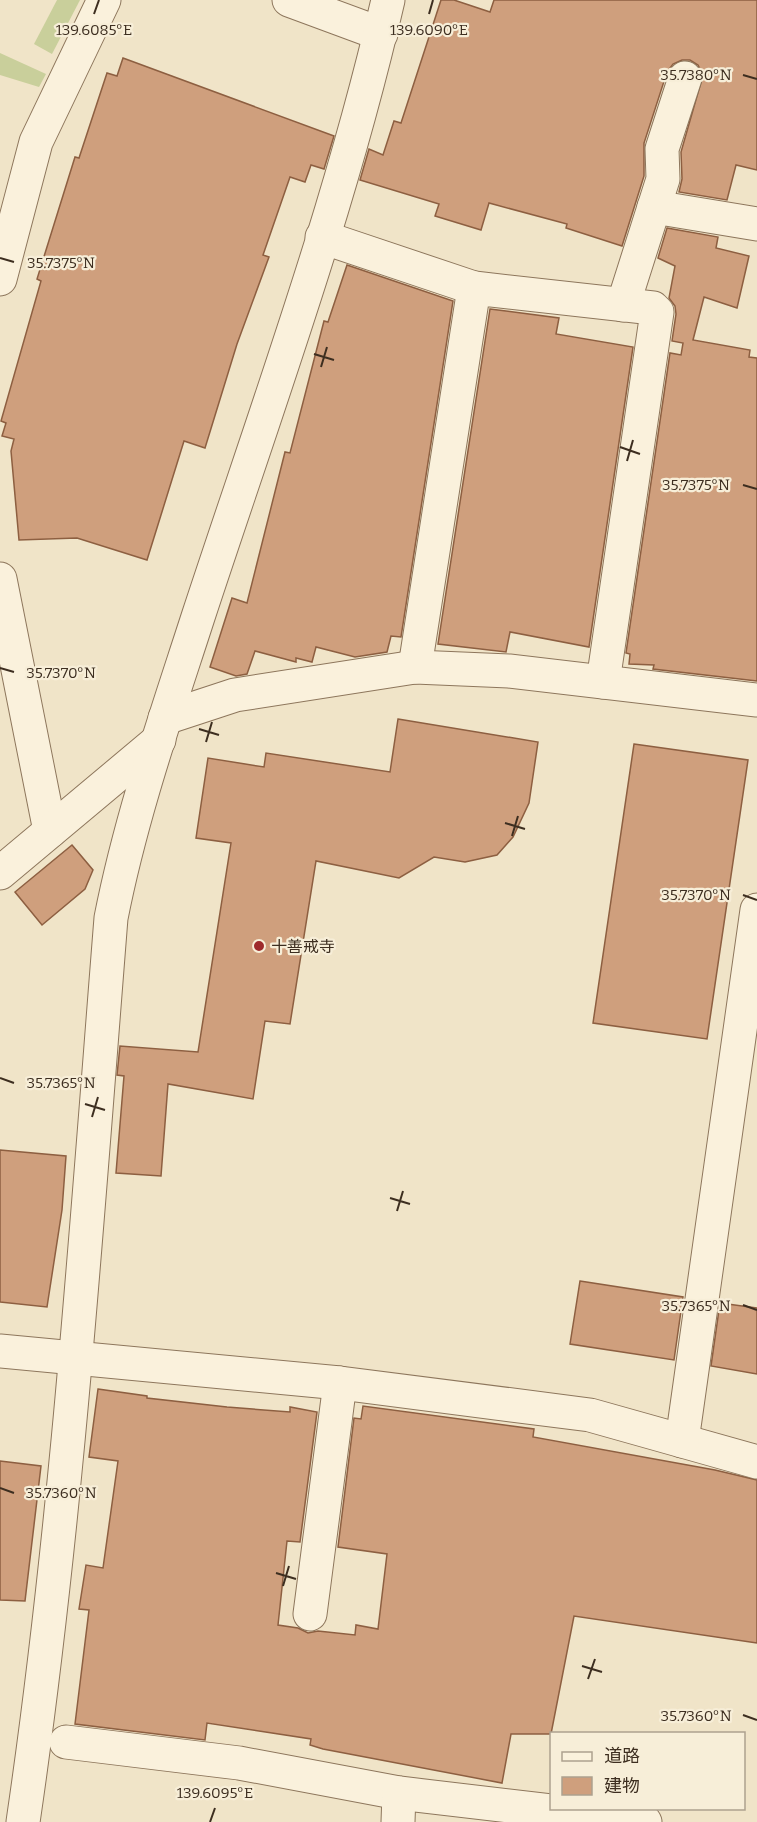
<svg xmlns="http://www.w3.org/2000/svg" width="757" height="1822" viewBox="0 0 757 1822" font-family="Bitter,'Noto Sans JP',serif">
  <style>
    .green { fill: #c9cf9b }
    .building { fill: #cf9f7d; stroke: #8d5f41; stroke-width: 1.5 }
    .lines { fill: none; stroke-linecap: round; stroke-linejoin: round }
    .minor-casing { stroke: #8d765c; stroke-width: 35 }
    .minor { stroke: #faf1dc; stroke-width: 33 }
    .ticks { fill: none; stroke: #3d2e20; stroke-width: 2 }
    .poi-dot { fill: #9e2a2b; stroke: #f7eed8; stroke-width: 2 }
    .labels { text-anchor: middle; stroke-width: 4.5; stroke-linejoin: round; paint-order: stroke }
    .poi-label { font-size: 16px; fill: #3d2e20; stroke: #f7eed8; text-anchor: start }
    .ticks-label { font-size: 15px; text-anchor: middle; fill: #3d2e20; stroke: #f7eed8; stroke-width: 4.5; stroke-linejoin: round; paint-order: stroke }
  </style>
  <rect width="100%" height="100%" fill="#f0e4c8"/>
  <g class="green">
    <path d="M 57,0 L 80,0 L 52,54 L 34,44 Z"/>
    <path d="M 0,53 L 46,74 L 39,87 L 0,75 Z"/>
  </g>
  <g class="building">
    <path d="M 441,0 L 454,0 L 490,12 L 494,0 L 757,0 L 757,170 L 736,165 L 727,200 L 679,192 L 682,179 L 681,152 L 703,75 L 698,65 L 690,60 L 682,60 L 673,64 L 667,72 L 644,143 L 644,176 L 622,246 L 566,228 L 567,224 L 489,203 L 481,230 L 435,216 L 439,204 L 360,180 L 369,149 L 383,155 L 394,121 L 401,123 Z"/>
    <path d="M 123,58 L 334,136 L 324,169 L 311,165 L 305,182 L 290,177 L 263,255 L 269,257 L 237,344 L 205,448 L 184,441 L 147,560 L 77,538 L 19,540 L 11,451 L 14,439 L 2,436 L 6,423 L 1,421 L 41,281 L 37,279 L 75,157 L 79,158 L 107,73 L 117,76 Z"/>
    <path d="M 667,228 L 718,237 L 716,248 L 749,256 L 737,308 L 704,297 L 693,340 L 750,350 L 749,357 L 757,358 L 757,681 L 653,669 L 654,665 L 629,664 L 630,654 L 626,653 L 670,353 L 681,355 L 683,343 L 672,341 L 676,314 L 675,306 L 669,298 L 675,266 L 658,258 Z"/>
    <path d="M 347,265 L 453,301 L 401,637 L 391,636 L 387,652 L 355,657 L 316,647 L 312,662 L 296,658 L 296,662 L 255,651 L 247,674 L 236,676 L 210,667 L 232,598 L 247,603 L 285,452 L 290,453 L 324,321 L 328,322 Z"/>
    <path d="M 490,309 L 559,318 L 556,334 L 633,347 L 589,647 L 510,632 L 506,652 L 438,644 Z"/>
    <path d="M 398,719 L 538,742 L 529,803 L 513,837 L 497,855 L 465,862 L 434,857 L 399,878 L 316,861 L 290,1024 L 265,1021 L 253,1099 L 168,1084 L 161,1176 L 116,1173 L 124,1076 L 117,1075 L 120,1046 L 198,1052 L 231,843 L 196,838 L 208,758 L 264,767 L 266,753 L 390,772 Z"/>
    <path d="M 634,744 L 748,760 L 707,1039 L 593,1023 Z"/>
    <path d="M 72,845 L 93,870 L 85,889 L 42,925 L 15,892 Z"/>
    <path d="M 0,1150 L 66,1156 L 62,1210 L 47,1307 L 0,1302 Z"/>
    <path d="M 580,1281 L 683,1297 L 674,1360 L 570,1344 Z"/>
    <path d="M 720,1303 L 757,1308 L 757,1374 L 711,1366 Z"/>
    <path d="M 98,1389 L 147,1396 L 147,1398 L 227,1407 L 290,1412 L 290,1407 L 317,1412 L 300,1542 L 287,1541 L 278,1625 L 298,1628 L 308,1633 L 318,1631 L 355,1635 L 356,1625 L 378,1629 L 387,1554 L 338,1547 L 354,1418 L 361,1419 L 363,1406 L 534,1429 L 533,1437 L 715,1470 L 757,1480 L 757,1643 L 574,1616 L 551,1734 L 511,1734 L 502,1783 L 323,1749 L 310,1745 L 311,1739 L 207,1723 L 205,1740 L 75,1724 L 89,1610 L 79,1609 L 86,1565 L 103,1568 L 118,1461 L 89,1457 Z"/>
    <path d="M 0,1461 L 41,1466 L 25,1601 L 0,1600 Z"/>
  </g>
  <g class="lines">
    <g class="minor-casing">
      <g id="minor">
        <path d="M 289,0 L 381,34"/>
        <path d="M 654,207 L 757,224"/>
        <path d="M 322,237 L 474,288"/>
        <path d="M 0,279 L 36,142 L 104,0"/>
        <path d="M 623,305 L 663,179 L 662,149 L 685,78"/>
        <path d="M 0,579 L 50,831"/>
        <path d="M 415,667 L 474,288 L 653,308 L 657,312 L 603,682"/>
        <path d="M 165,718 L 235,695 L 415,667 L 509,671 L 757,700"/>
        <path d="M 0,873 L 159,740"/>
        <path d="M 0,1351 L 340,1383 L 590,1415 L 757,1462"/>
        <path d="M 682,1441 L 757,910"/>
        <path d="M 310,1614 L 340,1383"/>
        <path d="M 66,1742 L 239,1763 L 399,1793 L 645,1822"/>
        <path d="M 23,1822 C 67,1522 87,1219 111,918 C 131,816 166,716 198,617 C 265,413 340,209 388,0"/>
        <path d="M 398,1822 L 399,1793"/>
      </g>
    </g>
    <use href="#minor" class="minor"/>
  </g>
  <path class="ticks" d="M 94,14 L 99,0M 429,14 L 433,0M 743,75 L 757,79M 0,258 L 14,262M 314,354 L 334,360M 321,367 L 327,347M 620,447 L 640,454M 627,461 L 633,440M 743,485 L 757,489M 0,668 L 14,672M 199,729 L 219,735M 206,742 L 212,722M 505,823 L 525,829M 512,836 L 518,816M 743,895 L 757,900M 0,1078 L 14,1083M 85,1104 L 105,1110M 92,1117 L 98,1097M 390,1198 L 410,1204M 397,1211 L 403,1191M 743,1305 L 757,1310M 0,1488 L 14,1493M 276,1573 L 296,1579M 283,1586 L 289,1566M 582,1666 L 602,1672M 588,1679 L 595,1659M 743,1715 L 757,1720M 210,1822 L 215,1808"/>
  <circle class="poi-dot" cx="259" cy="946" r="6"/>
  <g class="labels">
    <g class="poi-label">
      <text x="271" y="952">十善戒寺</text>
    </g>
  </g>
  <g class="ticks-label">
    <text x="94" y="35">139.6085°E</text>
    <text x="429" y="35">139.6090°E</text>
    <text x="696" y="80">35.7380°N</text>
    <text x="61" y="268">35.7375°N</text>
    <text x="696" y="490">35.7375°N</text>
    <text x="61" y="678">35.7370°N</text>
    <text x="696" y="900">35.7370°N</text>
    <text x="61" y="1088">35.7365°N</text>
    <text x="696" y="1311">35.7365°N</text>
    <text x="61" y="1498">35.7360°N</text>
    <text x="696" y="1721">35.7360°N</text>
    <text x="215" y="1798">139.6095°E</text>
  </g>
  <rect x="550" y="1732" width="195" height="78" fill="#f7eed8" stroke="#ada18e" stroke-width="1.5"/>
  <rect x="562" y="1752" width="30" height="9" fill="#faf1dc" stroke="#ada18e" stroke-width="1.5"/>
  <text x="604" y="1762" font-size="18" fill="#3d2e20">道路</text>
  <rect x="562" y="1777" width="30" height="18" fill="#cf9f7d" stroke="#ada18e" stroke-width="1.5"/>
  <text x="604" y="1792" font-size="18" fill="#3d2e20">建物</text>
</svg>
